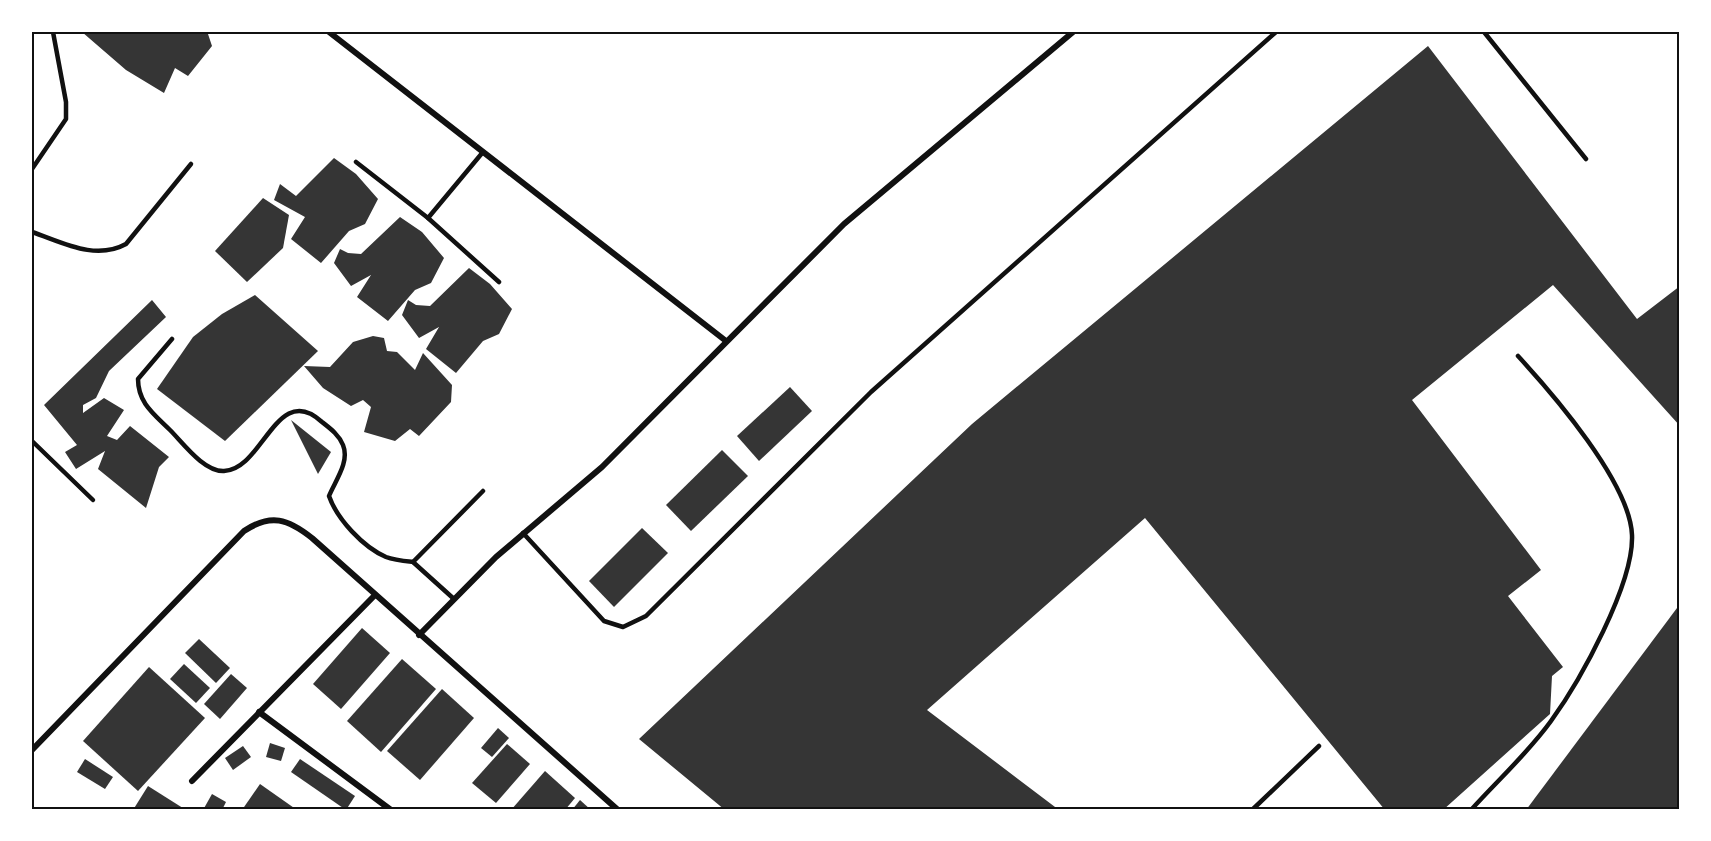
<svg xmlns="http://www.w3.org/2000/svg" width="1711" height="841" viewBox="0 0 1711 841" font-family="'Space Grotesk',sans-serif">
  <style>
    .building { fill: #353535 }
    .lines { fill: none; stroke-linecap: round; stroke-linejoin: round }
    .service { stroke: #111; stroke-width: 4.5 }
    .minor { stroke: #111; stroke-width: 6 }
    .neatline { fill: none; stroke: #111; stroke-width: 2 }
  </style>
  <rect width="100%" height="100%" fill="#fff"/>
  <g class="building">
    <path d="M 82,32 L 95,34 L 95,32 L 214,32 L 208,34 L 212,46 L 188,76 L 175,68 L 164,93 L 126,70 Z"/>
    <path d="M 1428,46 L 1637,319 L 1680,286 L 1680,426 L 1553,285 L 1412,400 L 1541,570 L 1508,596 L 1563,667 L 1552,676 L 1550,714 L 1443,810 L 1385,810 L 1145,518 L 927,710 L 1059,810 L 725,810 L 639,739 L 972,424 Z"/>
    <path d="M 334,158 L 356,174 L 378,199 L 365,224 L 349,231 L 321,263 L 291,239 L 305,217 L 274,200 L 280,184 L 296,196 Z"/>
    <path d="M 263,198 L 289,215 L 283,248 L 247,282 L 215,251 Z"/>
    <path d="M 400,217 L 422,232 L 444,258 L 431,283 L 415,290 L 388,321 L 357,297 L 371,275 L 351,286 L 334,263 L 340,249 L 348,253 L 361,254 Z"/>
    <path d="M 469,268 L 490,284 L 512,309 L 499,334 L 483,341 L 456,373 L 426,349 L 439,327 L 419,338 L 402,315 L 408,300 L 416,305 L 430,306 Z"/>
    <path d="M 255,295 L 318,351 L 225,441 L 157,389 L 193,337 L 222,314 Z"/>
    <path d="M 152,300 L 166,317 L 109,371 L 96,398 L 83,405 L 83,413 L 104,398 L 124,410 L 107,436 L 117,440 L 130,426 L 169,457 L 159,467 L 146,508 L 98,469 L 105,451 L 76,469 L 65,452 L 77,445 L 44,405 Z"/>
    <path d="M 373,336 L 384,338 L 387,351 L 397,352 L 415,370 L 423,353 L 452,385 L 451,402 L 419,436 L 410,429 L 395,441 L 364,432 L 371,407 L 363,400 L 351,406 L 323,388 L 304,366 L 330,367 L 353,342 Z"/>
    <path d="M 790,387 L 812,411 L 759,461 L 737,436 Z"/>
    <path d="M 291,420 L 331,452 L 318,474 Z"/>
    <path d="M 722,450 L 748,476 L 691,531 L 666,505 Z"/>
    <path d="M 642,528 L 668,553 L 614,607 L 589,581 Z"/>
    <path d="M 1680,604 L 1680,810 L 1526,810 Z"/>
    <path d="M 362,628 L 390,653 L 341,709 L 313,684 Z"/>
    <path d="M 199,639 L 230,668 L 216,683 L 185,653 Z"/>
    <path d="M 402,659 L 436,689 L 381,752 L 347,721 Z"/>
    <path d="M 184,664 L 210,688 L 196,703 L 170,679 Z"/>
    <path d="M 149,667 L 205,718 L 138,791 L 83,741 Z"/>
    <path d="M 231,674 L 247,688 L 220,719 L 204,704 Z"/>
    <path d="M 442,689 L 474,718 L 420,780 L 387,751 Z"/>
    <path d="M 498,728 L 509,738 L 492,757 L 481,748 Z"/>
    <path d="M 270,743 L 285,748 L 281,761 L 266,757 Z"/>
    <path d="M 507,744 L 530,764 L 496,803 L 472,783 Z"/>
    <path d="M 243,746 L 251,757 L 233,770 L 225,758 Z"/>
    <path d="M 85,759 L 113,777 L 105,789 L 77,772 Z"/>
    <path d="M 300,759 L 355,796 L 346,810 L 291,772 Z"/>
    <path d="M 545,771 L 575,798 L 565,810 L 511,810 Z"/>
    <path d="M 260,784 L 297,810 L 242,810 Z"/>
    <path d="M 148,786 L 186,810 L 133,810 Z"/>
    <path d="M 212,794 L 226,802 L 222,810 L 203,810 Z"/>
    <path d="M 580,800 L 591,810 L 572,810 Z"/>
  </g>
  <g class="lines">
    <g class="service">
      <path d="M 1484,32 L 1586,159"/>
      <path d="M 356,162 L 428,218 L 499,282"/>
      <path d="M 32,169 L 66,119 L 66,102 L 53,32"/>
      <path d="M 428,218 L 483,152"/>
      <path d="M 32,232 C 62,242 95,261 126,244 L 191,164"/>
      <path d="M 172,339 L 138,379 C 138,403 154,414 170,430 C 183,443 204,472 224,471 C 263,470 277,380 322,422 C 331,429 339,435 343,445 C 350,462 335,481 329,496 C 337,519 363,547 386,557 C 394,560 404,561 413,562"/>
      <path d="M 32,441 L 93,500"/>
      <path d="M 523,533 L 604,621 L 623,627 L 646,616 L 871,392 L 1276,32"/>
      <path d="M 454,599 L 413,562 L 483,491"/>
      <path d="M 1252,810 L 1319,746"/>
      <path d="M 1471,810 C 1497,781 1528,753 1551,721 C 1580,681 1634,584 1632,535 C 1630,483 1553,394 1518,356"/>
    </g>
    <g class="minor">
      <path d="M 329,32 L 726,341"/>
      <path d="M 419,635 L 496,557 L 602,467 L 844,224 L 1073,32"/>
      <path d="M 259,712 L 391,810"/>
      <path d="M 32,750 L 244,531 C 271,513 288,519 312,538 L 618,810"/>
      <path d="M 192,781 L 375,595"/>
    </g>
  </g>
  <rect width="1711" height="841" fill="none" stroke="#ffffff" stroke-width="66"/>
  <rect x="33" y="33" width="1645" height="775" class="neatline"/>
</svg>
